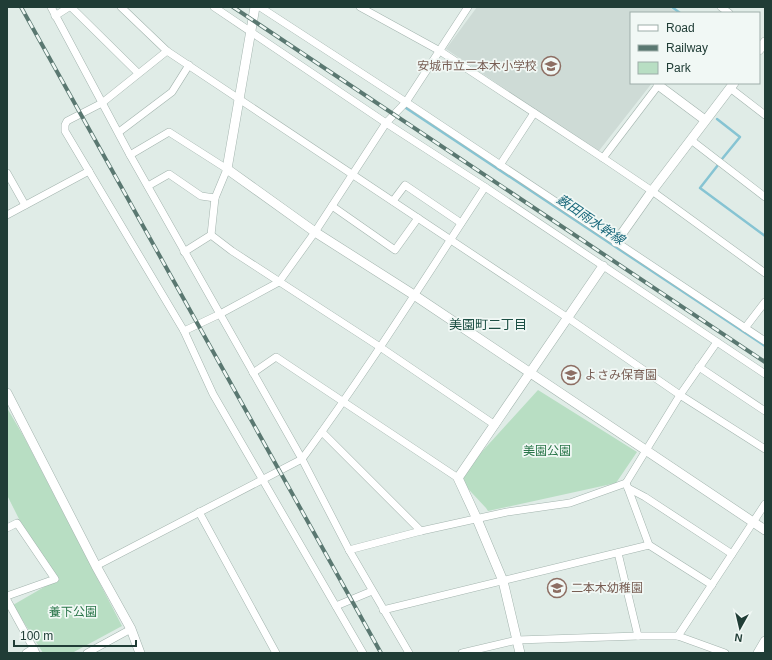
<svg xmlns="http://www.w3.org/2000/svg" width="772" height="660" viewBox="0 0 772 660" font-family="Arial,'Noto Sans JP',sans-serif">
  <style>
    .built { fill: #cedbd6 }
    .green { fill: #b8dec3 }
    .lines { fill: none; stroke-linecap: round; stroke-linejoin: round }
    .stream { stroke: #86c4d3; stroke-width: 2.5 }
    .minor-casing { stroke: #a3b4ae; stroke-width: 8 }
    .tertiary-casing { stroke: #a3b4ae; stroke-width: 10 }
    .minor { stroke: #fff; stroke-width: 7 }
    .tertiary { stroke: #fff; stroke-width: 9 }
    .rail-casing { stroke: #5a7871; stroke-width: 4 }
    .rail { stroke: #f1f8f5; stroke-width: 2.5; stroke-dasharray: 8; stroke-linecap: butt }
    .labels { text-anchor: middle; stroke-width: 3.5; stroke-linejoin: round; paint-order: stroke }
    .education-label { font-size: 12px; fill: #785e54; stroke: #f1f8f5; text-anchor: start }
    .park-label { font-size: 12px; fill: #297549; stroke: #f1f8f5 }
    .water-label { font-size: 13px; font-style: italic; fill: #18677a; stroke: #f1f8f5 }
    .neighbourhood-label { font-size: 13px; fill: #1c4f44; stroke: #f1f8f5 }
  </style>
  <rect width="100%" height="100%" fill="#e0ece7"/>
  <path class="built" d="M 477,7 L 669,7 L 678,13 L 631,13 L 631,83 L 652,83 L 598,152 L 446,49 Z"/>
  <g class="green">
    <path d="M 538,390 L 637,452 L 616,483 L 488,511 L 486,508 L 458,478 Z"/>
    <path d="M 7,408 L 24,437 L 122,626 L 72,653 L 43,653 L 13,605 L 58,579 L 22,525 L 7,495 Z"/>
  </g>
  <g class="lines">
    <g class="stream">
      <path d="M 672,7 L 680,13"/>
      <path d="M 406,108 L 765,346"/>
      <path d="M 717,119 L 740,137 L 722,159"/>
      <path d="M 718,165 L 700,188 L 765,236"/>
    </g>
    <g class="minor-casing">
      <g id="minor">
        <path d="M 51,7 L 130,155 L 302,459 L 349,550 L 409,653"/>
        <path d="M 71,7 L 138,73"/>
        <path d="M 121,7 L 167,51 L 568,318 L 680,395 L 765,449"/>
        <path d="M 214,7 L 386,123 L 485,187 L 765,374"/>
        <path d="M 260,7 L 406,102 L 765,341"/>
        <path d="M 360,7 L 440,51 L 603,158 L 652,191 L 765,273"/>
        <path d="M 721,7 L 729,13"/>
        <path d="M 55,16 L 69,7"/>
        <path d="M 167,51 L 102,103 L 67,121 L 65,125 L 65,131 L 184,331 L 213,394 L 363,653"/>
        <path d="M 730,88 L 765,115"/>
        <path d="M 119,132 L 172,92 L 189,65"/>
        <path d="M 691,140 L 765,197"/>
        <path d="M 130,155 L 169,132 L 227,169 L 215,198 L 211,235"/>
        <path d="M 603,158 L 660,83"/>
        <path d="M 500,165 L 534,113"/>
        <path d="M 7,173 L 25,205"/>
        <path d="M 148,186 L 169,174 L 201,196 L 215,198"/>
        <path d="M 393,201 L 405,185 L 461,223"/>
        <path d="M 332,206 L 395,250 L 418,218"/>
        <path d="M 7,215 L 89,171"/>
        <path d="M 211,235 L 232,251 L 380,347 L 495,425"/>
        <path d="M 184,252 L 211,235"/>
        <path d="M 745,328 L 765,302"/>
        <path d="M 184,331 L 220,314 L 279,282 L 315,232 L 386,123 L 406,102 L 468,7"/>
        <path d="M 699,367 L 765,411"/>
        <path d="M 253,373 L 276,357 L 458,478"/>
        <path d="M 322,432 L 421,531"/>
        <path d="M 626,483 L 649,545 L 712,585"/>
        <path d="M 628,488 L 645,497 L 732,554"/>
        <path d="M 199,512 L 276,653"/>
        <path d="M 7,528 L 17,523 L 55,579 L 7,596"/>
        <path d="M 349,550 L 421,531 L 507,512 L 570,503 L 626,483 L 680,395 L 717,342"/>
        <path d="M 618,553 L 638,636"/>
        <path d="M 96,566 L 302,459 C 367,371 425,278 485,187"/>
        <path d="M 7,600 L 36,653"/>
        <path d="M 336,606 L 372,591"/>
        <path d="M 383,610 L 649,545"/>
        <path d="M 678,636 L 765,504"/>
        <path d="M 26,653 L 34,648"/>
        <path d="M 87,653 L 131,629"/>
        <path d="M 462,653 L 517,640 L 638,636 L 678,636 L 725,653"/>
      </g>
    </g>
    <g class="tertiary-casing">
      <g id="tertiary">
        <path d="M 255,7 L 227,169 L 315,232 L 414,295 L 765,530"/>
        <path d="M 759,50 L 765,42"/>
        <path d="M 658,85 L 705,120"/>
        <path d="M 616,242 L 652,191 L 734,83"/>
        <path d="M 7,393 L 96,566 L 131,629 L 140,653"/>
        <path d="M 520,653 L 503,581 L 477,519 L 458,478 L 603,266"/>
        <path d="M 758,653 L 765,641"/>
      </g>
    </g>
    <use href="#minor" class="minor"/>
    <use href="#tertiary" class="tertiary"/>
    <g class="rail-casing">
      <g id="rail">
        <path d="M 21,7 L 381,653"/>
        <path d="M 233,7 L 765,362"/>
      </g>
    </g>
    <use href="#rail" class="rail"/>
  </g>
  <defs>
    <g id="school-ring" transform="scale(1)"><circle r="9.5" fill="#f1f8f5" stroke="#8d6e63" stroke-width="1.5"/><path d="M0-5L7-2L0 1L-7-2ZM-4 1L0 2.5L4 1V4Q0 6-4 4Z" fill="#8d6e63"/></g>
  </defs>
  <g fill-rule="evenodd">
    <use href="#school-ring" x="551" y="66"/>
    <use href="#school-ring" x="571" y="375"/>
    <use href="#school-ring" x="557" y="588"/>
  </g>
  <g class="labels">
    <g class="education-label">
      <text x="537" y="70" text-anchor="end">安城市立二本木小学校</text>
      <text x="585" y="379">よさみ保育園</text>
      <text x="571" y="592">二本木幼稚園</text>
    </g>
    <g class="park-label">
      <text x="547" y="455">美園公園</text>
      <text x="73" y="616">養下公園</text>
    </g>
    <g class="water-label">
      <text transform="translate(591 219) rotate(34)" y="5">薮田雨水幹線</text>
    </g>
    <g class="neighbourhood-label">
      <text x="488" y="329">美園町二丁目</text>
    </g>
  </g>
  <rect width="772" height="660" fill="none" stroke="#203d36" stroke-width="16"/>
  <rect x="630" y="12" width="130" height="72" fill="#f1f8f5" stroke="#9dada9"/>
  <rect x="638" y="25" width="20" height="6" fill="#ffffff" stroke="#9dada9"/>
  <text x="666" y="32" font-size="12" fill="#203d36">Road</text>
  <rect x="638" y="45" width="20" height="6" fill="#5a7871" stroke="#9dada9"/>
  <text x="666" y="52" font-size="12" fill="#203d36">Railway</text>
  <rect x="638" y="62" width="20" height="12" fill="#b8dec3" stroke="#9dada9"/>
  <text x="666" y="72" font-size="12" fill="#203d36">Park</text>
  <g transform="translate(740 628) rotate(188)" stroke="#f1f8f5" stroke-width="3" paint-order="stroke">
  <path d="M0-3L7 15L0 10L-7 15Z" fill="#203d36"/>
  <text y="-6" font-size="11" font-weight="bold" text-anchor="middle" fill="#203d36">N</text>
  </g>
  <path d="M14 640v6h122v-6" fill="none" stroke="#203d36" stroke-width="2"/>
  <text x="20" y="640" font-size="12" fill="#203d36" stroke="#f1f8f5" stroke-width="3" paint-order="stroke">100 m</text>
</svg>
